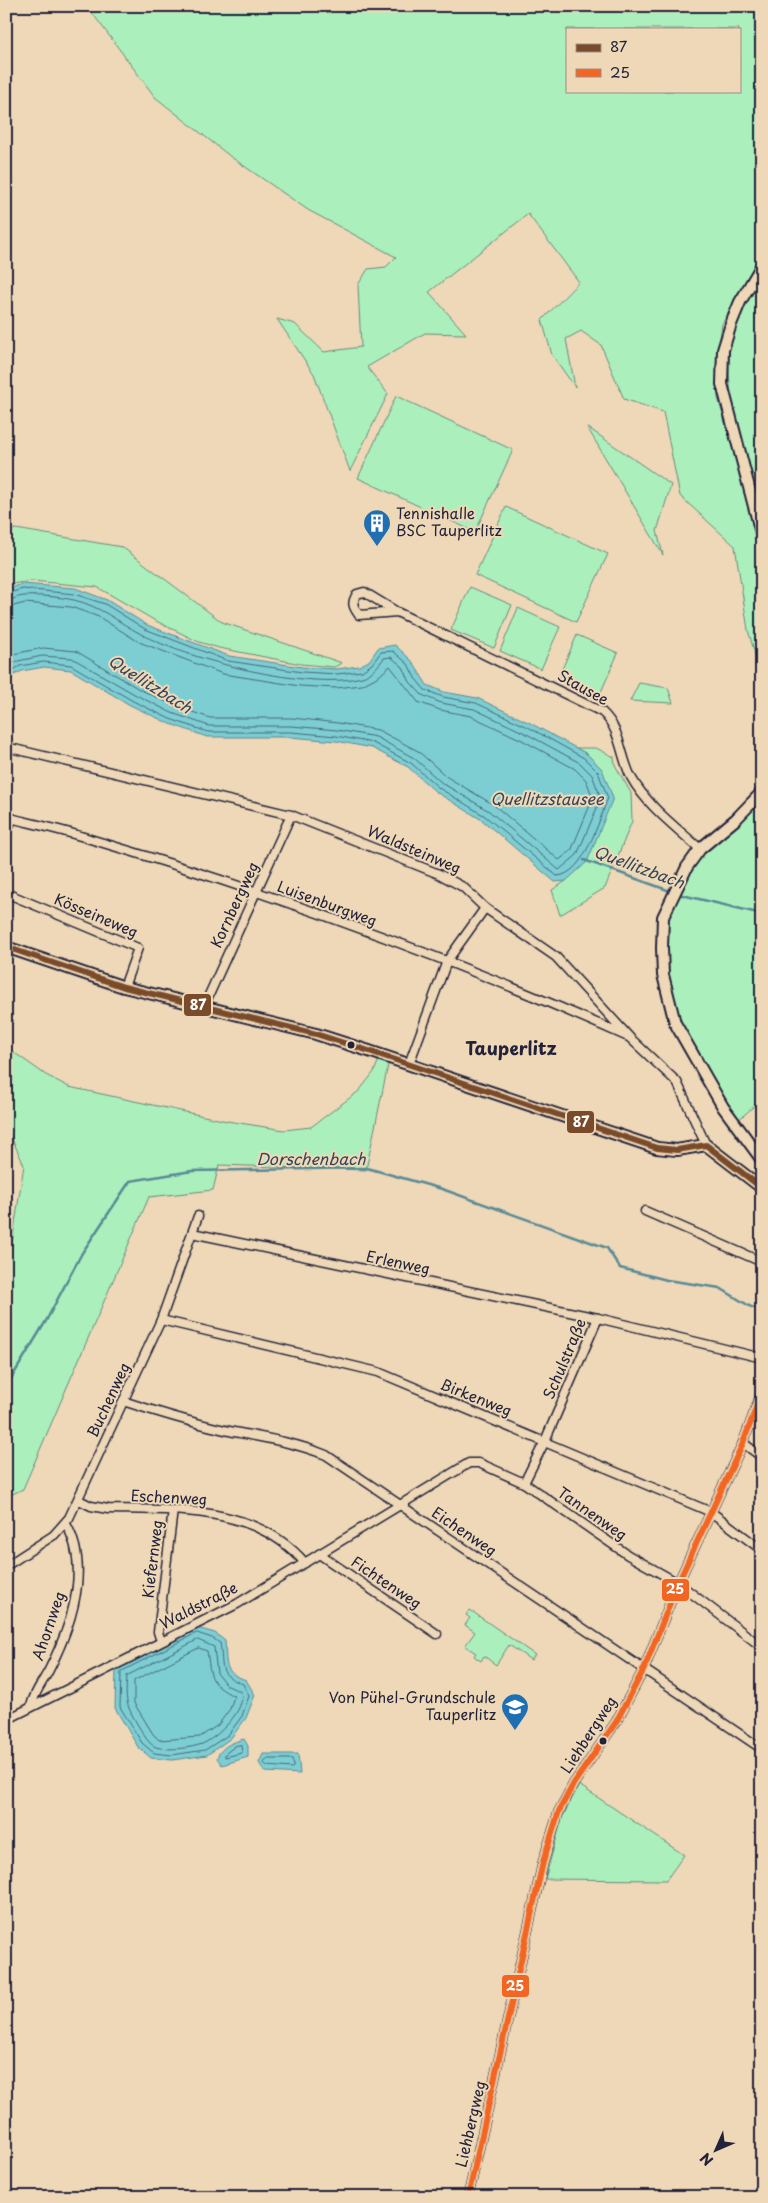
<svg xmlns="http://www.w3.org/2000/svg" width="768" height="2203" viewBox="0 0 768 2203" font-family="'Playpen Sans',sans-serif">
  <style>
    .green { fill: #abf0bc; stroke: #66897c; fill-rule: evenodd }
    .water { fill: #7dced3; stroke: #598996 }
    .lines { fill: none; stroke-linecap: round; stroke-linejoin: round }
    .shore { stroke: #466778; stroke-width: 1 }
    .stream { stroke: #598996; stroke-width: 2.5 }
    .minor-casing { stroke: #22223b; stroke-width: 11 }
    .tertiary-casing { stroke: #22223b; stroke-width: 14 }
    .minor { stroke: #eed8b7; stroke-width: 8 }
    .tertiary { stroke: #eed8b7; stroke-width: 10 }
    .bus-1-casing { stroke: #eed8b7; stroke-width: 10 }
    .bus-2-casing { stroke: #eed8b7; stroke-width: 10 }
    .bus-1 { stroke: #7a4b2a; stroke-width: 6 }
    .bus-2 { stroke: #f26522; stroke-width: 6 }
    .bus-dot { fill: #22223b; stroke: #eed8b7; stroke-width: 2 }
    .labels { text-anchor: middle; stroke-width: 4; stroke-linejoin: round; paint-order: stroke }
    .poi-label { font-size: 15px; fill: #22223b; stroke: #eed8b7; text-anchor: start }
    .street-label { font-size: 15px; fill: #22223b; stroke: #eed8b7 }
    .water-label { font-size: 16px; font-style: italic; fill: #344459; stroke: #eed8b7 }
    .quarter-label { font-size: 18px; font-weight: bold; fill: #22223b; stroke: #eed8b7 }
    .line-badge { stroke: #eed8b7; stroke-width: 2 }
    .badge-label { font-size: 14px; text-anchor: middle; font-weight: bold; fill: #fff }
  </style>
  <rect width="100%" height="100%" fill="#eed8b7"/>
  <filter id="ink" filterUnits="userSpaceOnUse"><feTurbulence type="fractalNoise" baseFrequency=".02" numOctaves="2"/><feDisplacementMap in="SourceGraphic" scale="10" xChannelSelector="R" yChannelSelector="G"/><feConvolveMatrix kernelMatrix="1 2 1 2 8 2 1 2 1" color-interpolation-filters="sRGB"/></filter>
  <g filter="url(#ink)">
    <g class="green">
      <path d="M 87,6 L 762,6 L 762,251 L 722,324 L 716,367 L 718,398 L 762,551 L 762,678 L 748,630 L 735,546 L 680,496 L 663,412 L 624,399 L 601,345 L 581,331 L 566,339 L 575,387 L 552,355 L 542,320 L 579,282 L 528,214 L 429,292 L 466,334 L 425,333 L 367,367 L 388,394 L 350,471 L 314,374 L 277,319 L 295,324 L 324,352 L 361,347 L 358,285 L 368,269 L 386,267 L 396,257 L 308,210 L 231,157 L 155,97 ZM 567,29 L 739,29 L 739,91 L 567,91 Z"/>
      <path d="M 762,277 L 762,518 C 748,465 718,384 733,331 C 739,311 751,294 762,277 Z"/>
      <path d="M 396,396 L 513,450 L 475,532 L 358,478 Z"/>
      <path d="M 587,427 L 671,485 L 657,531 L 663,555 Z"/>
      <path d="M 506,507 L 608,554 L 576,622 L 475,575 Z"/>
      <path d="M 16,529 L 122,547 L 222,622 L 342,663 L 334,667 L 301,664 L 219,648 L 199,642 L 154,620 L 97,587 L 33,581 L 11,584 L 6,578 L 6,532 Z"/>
      <path d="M 470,587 L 512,605 L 494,648 L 451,630 Z"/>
      <path d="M 518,608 L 560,627 L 541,669 L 500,651 Z"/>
      <path d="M 577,635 L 618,653 L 600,694 L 559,676 Z"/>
      <path d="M 639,683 L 668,688 L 673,703 L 630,701 Z"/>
      <path d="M 576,748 L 596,748 L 614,757 L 615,765 L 631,793 L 632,821 L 605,888 L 560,915 L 552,890 L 566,881 L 587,754 Z"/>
      <path d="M 762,788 L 762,1099 L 735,1123 L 686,1048 L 660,948 L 676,880 Z"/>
      <path d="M 6,1047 L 46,1075 L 69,1087 L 227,1121 L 284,1130 L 311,1127 L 359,1091 L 374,1072 L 380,1057 L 389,1060 L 366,1170 L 219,1165 L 213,1190 L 149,1197 L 23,1489 L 6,1497 L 6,1282 L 24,1165 L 6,1126 Z"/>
      <path d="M 470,1610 L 535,1655 L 531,1660 L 509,1645 L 496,1665 L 484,1656 L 481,1661 L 474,1656 L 476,1653 L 465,1646 L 475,1632 L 465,1625 L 470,1618 L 466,1615 Z"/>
      <path d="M 579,1785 L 684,1855 L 666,1880 L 545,1879 L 562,1818 Z"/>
    </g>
    <g class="water">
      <path d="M 22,584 L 75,588 L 107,600 L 147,625 L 229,656 L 302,667 L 337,669 L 359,666 L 369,661 L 378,648 L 395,645 L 412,661 L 427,685 L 444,692 L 477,698 L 530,723 L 587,754 L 602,769 L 613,798 L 587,862 L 566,881 L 555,882 L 482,820 L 436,792 L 408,767 L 372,748 L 336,741 L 290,737 L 207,737 L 168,723 L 130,705 L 71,670 L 44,667 L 22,671 L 6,679 L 6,590 Z"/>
      <path d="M 197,1628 L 215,1633 L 225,1641 C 227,1663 222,1672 246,1680 L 255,1695 L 246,1718 L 231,1738 L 207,1755 L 172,1760 L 151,1758 L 138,1747 L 115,1708 L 116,1668 Z"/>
      <path d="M 244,1739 L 248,1746 L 248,1757 L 222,1765 L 217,1758 C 221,1746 233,1742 244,1739 Z"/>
      <path d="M 263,1754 L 298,1754 L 300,1774 L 265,1772 L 259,1763 Z"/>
    </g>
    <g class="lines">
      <g class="shore">
        <path d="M 6,594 L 23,589 L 74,594 L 105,604 L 145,629 L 228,661 L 302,672 L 337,674 L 362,671 L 372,664 L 381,652 L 393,651 L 408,664 L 415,678 L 425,690 L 443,697 L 476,703 L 528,727 L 584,758 L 598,772 L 608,798 C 599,820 584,875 557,876 L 485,816 L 439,788 L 411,763 L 373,743 L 336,736 L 291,732 L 208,732 L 170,719 L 133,701 L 71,665 L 43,662 L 20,666 L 6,674"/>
        <path d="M 6,601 C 13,600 18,596 24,596 C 39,595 60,597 74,600 C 100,606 118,622 141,634 C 188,660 310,691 362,677 C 372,674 378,666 384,658 L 391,657 L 403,667 L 410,682 L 422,695 L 441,703 L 474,709 L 525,733 L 580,763 L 592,775 L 601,798 L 577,855 L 559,870 L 489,811 L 442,783 L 414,758 L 376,737 L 337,730 L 291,726 L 209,726 L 172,713 L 136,695 L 72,658 L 42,656 L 18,661 L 6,667"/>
        <path d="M 6,608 L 25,603 L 71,607 L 99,617 L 139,642 L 223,674 L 300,686 L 336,688 L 362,685 L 379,676 L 390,666 L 418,702 L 440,710 L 471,716 L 522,740 L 575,769 L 586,780 L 593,798 L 571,851 L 559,860 L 494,805 L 447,777 L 418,751 L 378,730 L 338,723 L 292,718 L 210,718 L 175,706 L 139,689 L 76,651 L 43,648 L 18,653 L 6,658"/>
        <path d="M 197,1633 L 212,1638 L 220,1643 C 224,1668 217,1674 243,1684 L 249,1696 L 242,1716 L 228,1735 L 205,1750 L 172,1755 L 154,1753 L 142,1743 L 120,1707 L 121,1672 Z"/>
        <path d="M 198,1640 L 214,1647 L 217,1673 L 226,1685 L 241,1692 C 248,1708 216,1739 202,1744 C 192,1748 167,1751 156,1747 C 148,1744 143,1733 139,1727 C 126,1705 125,1702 127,1676 Z"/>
        <path d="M 199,1648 L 207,1651 C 211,1677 209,1684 234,1696 L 230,1709 L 218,1725 L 200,1737 L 159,1740 L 153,1734 L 134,1703 L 134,1681 Z"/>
        <path d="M 241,1745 L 242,1753 L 225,1757 L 225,1754 L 235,1746 Z"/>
        <path d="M 268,1759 L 292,1759 L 294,1766 L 292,1768 L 267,1766 L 264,1763 Z"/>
      </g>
      <g class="stream">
        <path d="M 584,860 L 673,892"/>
        <path d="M 678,894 L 762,914"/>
        <path d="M 6,1387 L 46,1321 L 82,1253 L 130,1181 L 192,1171 L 367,1168 L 442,1189 L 607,1248 L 620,1268 L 667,1280 L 720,1288 L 751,1307 L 762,1310"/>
      </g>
      <g class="minor-casing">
        <g id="minor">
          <path d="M 397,612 L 359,615 C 353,607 351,603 357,594 L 364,592 L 397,612 L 602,712 C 621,729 620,755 631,777 C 647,806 677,828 700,849"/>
          <path d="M 6,747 L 291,815 L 439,874 L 463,887 L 485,908 L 556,957 L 630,1038 L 677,1082 L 706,1145"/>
          <path d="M 6,817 C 34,824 63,830 90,839 C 272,893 453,959 626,1036"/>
          <path d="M 6,835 L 12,818"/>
          <path d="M 6,893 L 138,948 L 124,987"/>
          <path d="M 204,1006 L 291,815"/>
          <path d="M 409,1064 L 447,961 L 485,908"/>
          <path d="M 645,1211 L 762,1262"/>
          <path d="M 192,1233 L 598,1318 L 762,1358"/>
          <path d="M 161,1320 L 378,1372 L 711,1512 L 762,1550"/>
          <path d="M 123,1401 C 160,1413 196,1424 234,1432 C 266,1438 296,1443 326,1455 L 762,1749"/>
          <path d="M 743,1443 L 762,1457"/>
          <path d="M 524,1483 L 545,1441 L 598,1318"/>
          <path d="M 79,1500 L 91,1506 L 108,1509 C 176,1510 256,1505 305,1563"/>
          <path d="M 319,1554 L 437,1634"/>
          <path d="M 6,1566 L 54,1535 L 69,1518 L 161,1320 L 198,1216"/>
          <path d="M 161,1641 L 158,1632 L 173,1510"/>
          <path d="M 31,1706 C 34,1693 42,1683 48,1672 C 70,1629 92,1569 66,1524"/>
          <path d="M 6,1720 L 237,1604 L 469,1463 L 479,1463 L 524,1483 L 628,1555 L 678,1583 L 762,1647"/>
          <path d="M 468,2197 L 543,1862 L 559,1811 L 574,1783 L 616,1722 L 644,1669 L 678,1583 L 743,1443 L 762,1392"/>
        </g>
      </g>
      <g class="tertiary-casing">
        <g id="tertiary">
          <path d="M 762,265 L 740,302 L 731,324 L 723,350 L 722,384 L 762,537"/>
          <path d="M 762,792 L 736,819 L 700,849 L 687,867 L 663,917 L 662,948 L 663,975 L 675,1023 L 723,1107 L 762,1160"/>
          <path d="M 6,947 L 124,987 L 316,1034 L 369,1051 L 657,1148 L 677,1150 L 706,1145 L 762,1188"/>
        </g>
      </g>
      <use href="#minor" class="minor"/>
      <use href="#tertiary" class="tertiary"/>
      <g class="bus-1-casing">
        <path id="bus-1" d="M 6,947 L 124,987 L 316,1034 L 369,1051 L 657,1148 L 677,1150 L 706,1145 L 762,1188"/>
      </g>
      <g class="bus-2-casing">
        <path id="bus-2" d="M 468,2197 L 543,1862 L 559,1811 L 574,1783 L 616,1722 L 644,1669 L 678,1583 L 743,1443 L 762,1392"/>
      </g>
      <use href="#bus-1" class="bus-1"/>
      <use href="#bus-2" class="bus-2"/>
    </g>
  </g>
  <defs>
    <g id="building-pin" transform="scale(1.4375)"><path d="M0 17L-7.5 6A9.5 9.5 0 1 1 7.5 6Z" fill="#1f6fb2" stroke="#eed8b7"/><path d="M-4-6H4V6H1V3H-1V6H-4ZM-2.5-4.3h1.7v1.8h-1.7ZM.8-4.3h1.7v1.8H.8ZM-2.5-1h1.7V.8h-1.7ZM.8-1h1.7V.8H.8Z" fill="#fff"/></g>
    <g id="school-pin" transform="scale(1.4375)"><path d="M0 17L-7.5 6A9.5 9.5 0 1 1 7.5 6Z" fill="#1f6fb2" stroke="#eed8b7"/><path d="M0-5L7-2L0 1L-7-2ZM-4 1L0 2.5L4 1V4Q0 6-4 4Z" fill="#fff"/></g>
  </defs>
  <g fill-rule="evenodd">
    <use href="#building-pin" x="377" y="523"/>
    <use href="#school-pin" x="515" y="1707"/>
  </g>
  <g class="bus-dot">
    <circle cx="351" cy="1045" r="4.5"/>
    <circle cx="603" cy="1741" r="4.5"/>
  </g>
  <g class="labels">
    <g class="poi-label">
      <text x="396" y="519">Tennishalle<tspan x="396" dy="17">BSC Tauperlitz</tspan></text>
      <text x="496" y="1703" text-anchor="end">Von Pühel-Grundschule<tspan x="496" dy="17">Tauperlitz</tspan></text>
    </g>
    <g class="street-label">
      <text transform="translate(583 688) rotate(29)" y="5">Stausee</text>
      <text transform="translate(414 850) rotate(23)" y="5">Waldsteinweg</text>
      <text transform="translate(327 904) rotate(20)" y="5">Luisenburgweg</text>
      <text transform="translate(235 905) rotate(-65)" y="5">Kornbergweg</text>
      <text transform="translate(96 916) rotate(23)" y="5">Kösseineweg</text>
      <text transform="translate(398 1263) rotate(12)" y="5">Erlenweg</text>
      <text transform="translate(565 1359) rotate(-67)" y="5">Schulstraße</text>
      <text transform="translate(476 1398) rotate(22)" y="5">Birkenweg</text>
      <text transform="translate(109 1400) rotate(-65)" y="5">Buchenweg</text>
      <text transform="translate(169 1498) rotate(3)" y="5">Eschenweg</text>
      <text transform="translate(592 1514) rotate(35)" y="5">Tannenweg</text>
      <text transform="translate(464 1532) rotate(34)" y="5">Eichenweg</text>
      <text transform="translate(153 1559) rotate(-83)" y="5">Kiefernweg</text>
      <text transform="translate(386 1583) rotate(34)" y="5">Fichtenweg</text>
      <text transform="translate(199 1606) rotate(-27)" y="5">Waldstraße</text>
      <text transform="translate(49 1626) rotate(-71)" y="5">Ahornweg</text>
      <text transform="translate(589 1735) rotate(-57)" y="5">Liehbergweg</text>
      <text transform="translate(471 2124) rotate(-77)" y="5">Liehbergweg</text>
    </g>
    <g class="water-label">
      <text transform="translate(150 684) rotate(32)" y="6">Quellitzbach</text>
      <text x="547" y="805">Quellitzstausee</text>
      <text transform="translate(639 867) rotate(20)" y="6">Quellitzbach</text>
      <text x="311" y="1165">Dorschenbach</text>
    </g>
    <g class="quarter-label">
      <text x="511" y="1055">Tauperlitz</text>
    </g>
  </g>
  <g class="line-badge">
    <rect x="183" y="993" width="29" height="24" rx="5" fill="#7a4b2a"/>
    <rect x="566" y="1110" width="29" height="24" rx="5" fill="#7a4b2a"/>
    <rect x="661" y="1578" width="29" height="24" rx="5" fill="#f26522"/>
    <rect x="501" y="1974" width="29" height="24" rx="5" fill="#f26522"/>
  </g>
  <g class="badge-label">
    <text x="198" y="1010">87</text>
    <text x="581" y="1127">87</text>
    <text x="675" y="1594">25</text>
    <text x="515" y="1991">25</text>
  </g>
  <rect width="768" height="2203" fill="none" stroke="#eed8b7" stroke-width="25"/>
  <rect x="12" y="12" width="743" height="2178" fill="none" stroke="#22223b" stroke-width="2" filter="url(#ink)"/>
  <rect x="566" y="28" width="175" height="65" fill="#eed8b7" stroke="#9c8f85"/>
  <rect x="576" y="44" width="25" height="8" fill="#7a4b2a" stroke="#9c8f85"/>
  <text x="610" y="52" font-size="15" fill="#22223b">87</text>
  <rect x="576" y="69" width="25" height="8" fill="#f26522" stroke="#9c8f85"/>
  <text x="610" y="78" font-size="15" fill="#22223b">25</text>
  <g transform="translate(716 2150) rotate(225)" stroke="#eed8b7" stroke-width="4" paint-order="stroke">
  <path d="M0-4L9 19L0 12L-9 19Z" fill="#22223b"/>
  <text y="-8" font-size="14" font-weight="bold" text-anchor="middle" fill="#22223b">N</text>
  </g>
</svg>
